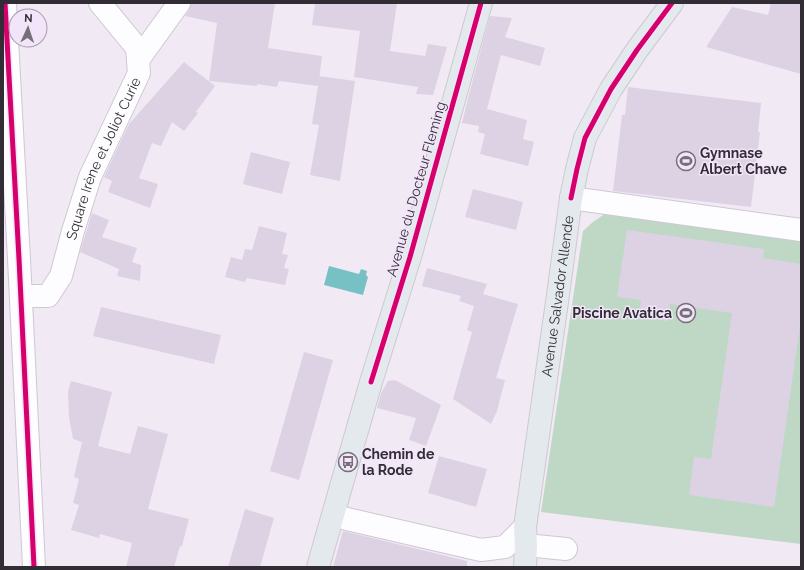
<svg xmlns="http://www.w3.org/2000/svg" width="804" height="570" viewBox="0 0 804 570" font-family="Raleway,sans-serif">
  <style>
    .green { fill: #bed8c5 }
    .water { fill: #77c1c4 }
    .building { fill: #ddd2e3 }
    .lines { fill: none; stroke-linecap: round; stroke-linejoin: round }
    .minor-casing { stroke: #cec8d1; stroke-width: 24 }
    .major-casing { stroke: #cdcacf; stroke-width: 24 }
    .minor { stroke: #fdfcfe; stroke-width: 22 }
    .major { stroke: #e3e9ed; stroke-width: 22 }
    .cycleway-casing { stroke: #f2e5fa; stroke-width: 8 }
    .cycleway { stroke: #d6006c; stroke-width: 5 }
    .labels { text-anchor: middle; stroke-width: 3; stroke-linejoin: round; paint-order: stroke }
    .poi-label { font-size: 14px; font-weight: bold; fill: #322d35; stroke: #f2e5fa; text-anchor: start }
    .street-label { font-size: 14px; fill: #322d35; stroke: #f2e5fa }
  </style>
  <rect width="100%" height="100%" fill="#f1eaf5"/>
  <path class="green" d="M 606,213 L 801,237 L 801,544 L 541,512 L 583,231 L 593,222 Z"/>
  <path class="water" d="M 329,266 L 359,274 L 361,269 L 367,271 L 366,275 L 368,277 L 363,295 L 324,285 Z"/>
  <g class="building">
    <path d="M 191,3 L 275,3 L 268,48 L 322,56 L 319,80 L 319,76 L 355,81 L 340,181 L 310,175 L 319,125 L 312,124 L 318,86 L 279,81 L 277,87 L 257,84 L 257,86 L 209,81 L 217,23 L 185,16 L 189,10 Z"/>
    <path d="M 315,3 L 397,3 L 390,51 L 425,56 L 428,44 L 447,47 L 433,95 L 416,94 L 418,87 L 354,77 L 360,31 L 312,25 Z"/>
    <path d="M 771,3 L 801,3 L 801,74 L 706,47 L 732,7 L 768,15 Z"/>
    <path d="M 490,16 L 512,18 L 505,37 L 545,48 L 540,66 L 501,55 L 487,109 L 527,120 L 523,139 L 534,142 L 528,166 L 480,154 L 485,134 L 478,132 L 479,126 L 462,123 L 468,98 Z"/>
    <path d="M 184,62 L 215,86 L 196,112 L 198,113 L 184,131 L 172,122 L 161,146 L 152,143 L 139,178 L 158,184 L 150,208 L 108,192 L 112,181 L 104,177 L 129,124 Z"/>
    <path d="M 628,87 L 761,103 L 758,132 L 760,132 L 751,207 L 613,191 L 622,115 L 625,115 Z"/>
    <path d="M 251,152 L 290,162 L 282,194 L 243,184 Z"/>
    <path d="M 473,189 L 523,202 L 516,230 L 465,217 Z"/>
    <path d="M 92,213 L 109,220 L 102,237 L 137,248 L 132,262 L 141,265 L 140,281 L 117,276 L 119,269 L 80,252 Z"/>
    <path d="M 259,226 L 287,233 L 282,254 L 288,255 L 284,268 L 289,269 L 285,285 L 247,278 L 245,282 L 225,277 L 231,257 L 242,260 L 245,249 L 252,250 Z"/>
    <path d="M 627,230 L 764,249 L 763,258 L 801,264 L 801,319 L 774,507 L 689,495 L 694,457 L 711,459 L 732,313 L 670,304 L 668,321 L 639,317 L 641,300 L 617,297 Z"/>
    <path d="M 427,268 L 487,284 L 483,294 L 518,304 L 496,378 L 505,380 L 497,411 L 491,424 L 453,399 L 472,332 L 467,330 L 474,306 L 459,301 L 461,296 L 422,286 Z"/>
    <path d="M 101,307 L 221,335 L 214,364 L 93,336 Z"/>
    <path d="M 304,352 L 333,360 L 299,480 L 270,471 Z"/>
    <path d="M 395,380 L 441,405 L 426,446 L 409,440 L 416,418 L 377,408 L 381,393 L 388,381 Z"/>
    <path d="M 71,381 L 112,392 L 98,446 L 130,454 L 138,426 L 168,434 L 148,509 L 189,519 L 182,546 L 180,546 L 174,567 L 126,567 L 132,543 L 100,534 L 99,538 L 71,530 L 79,505 L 73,503 L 79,479 L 74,477 L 82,442 L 73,439 L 69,417 L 68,392 Z"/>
    <path d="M 439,456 L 487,469 L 476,507 L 428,493 Z"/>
    <path d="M 245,509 L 274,518 L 260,567 L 228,567 Z"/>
    <path d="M 343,531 L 467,561 L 467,567 L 333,567 Z"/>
  </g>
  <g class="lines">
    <g class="minor-casing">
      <g id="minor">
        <path d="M 5,3 L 19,259 L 34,567"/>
        <path d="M 138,60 L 179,3"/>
        <path d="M 571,198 L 801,230"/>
        <path id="s1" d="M 21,296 L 48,296 L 61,276 L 73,231 L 90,177 L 139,73 L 137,48 L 100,3"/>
        <path d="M 334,515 L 347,519 L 481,550 L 505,547 L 525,527"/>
        <path d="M 526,545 L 566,549"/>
      </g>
    </g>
    <g class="major-casing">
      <g id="major">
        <path d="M 318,567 L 371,382 L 410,257 L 481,3"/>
        <path id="s2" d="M 525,567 L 526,545 L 525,527 L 558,295 L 571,198 L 577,169 L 585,138 L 611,89 L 637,50 L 672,3"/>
      </g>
    </g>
    <use href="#minor" class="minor"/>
    <use href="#major" class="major"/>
    <g class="cycleway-casing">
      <g id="cycleway">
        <path d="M 5,3 L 19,259 L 34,567"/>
        <path d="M 571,198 L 577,169 L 585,138 L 611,89 L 637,50 L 672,3"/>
        <path d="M 371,382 L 410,257 L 481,3"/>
      </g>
    </g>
    <use href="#cycleway" class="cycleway"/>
  </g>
  <defs>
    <g id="stadium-ring" transform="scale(1)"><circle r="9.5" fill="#f2e5fa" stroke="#756f78" stroke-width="1.5"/><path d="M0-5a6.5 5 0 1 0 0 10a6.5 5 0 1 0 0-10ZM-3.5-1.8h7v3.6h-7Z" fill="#756f78"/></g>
    <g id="bus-ring" transform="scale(1)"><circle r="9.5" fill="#f2e5fa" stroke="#756f78" stroke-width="1.5"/><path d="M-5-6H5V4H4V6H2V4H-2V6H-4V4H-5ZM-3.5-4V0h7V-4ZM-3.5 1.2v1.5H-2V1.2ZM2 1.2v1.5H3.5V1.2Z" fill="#756f78"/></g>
  </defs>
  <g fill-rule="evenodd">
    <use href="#stadium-ring" x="686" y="161"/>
    <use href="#stadium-ring" x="686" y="313"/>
    <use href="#bus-ring" x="348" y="462"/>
  </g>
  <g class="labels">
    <g class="poi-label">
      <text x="700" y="158">Gymnase<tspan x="700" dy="16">Albert Chave</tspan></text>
      <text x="672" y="318" text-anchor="end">Piscine Avatica</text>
      <text x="362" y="459">Chemin de<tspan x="362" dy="16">la Rode</tspan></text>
    </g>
    <g class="street-label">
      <text dy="5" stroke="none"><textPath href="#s1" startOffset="176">Square Irène et Joliot Curie</textPath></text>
      <text transform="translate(416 189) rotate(-74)" y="5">Avenue du Docteur Fleming</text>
      <text dy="5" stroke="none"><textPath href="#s2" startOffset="273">Avenue Salvador Allende</textPath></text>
    </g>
  </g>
  <rect width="804" height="570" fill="none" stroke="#322d35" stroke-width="8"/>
  <g transform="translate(28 28) rotate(3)"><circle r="19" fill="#f2e5fa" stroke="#a59bab"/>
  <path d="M0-3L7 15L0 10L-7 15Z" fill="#756f78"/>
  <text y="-6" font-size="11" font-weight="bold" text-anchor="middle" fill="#322d35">N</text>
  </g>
</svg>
